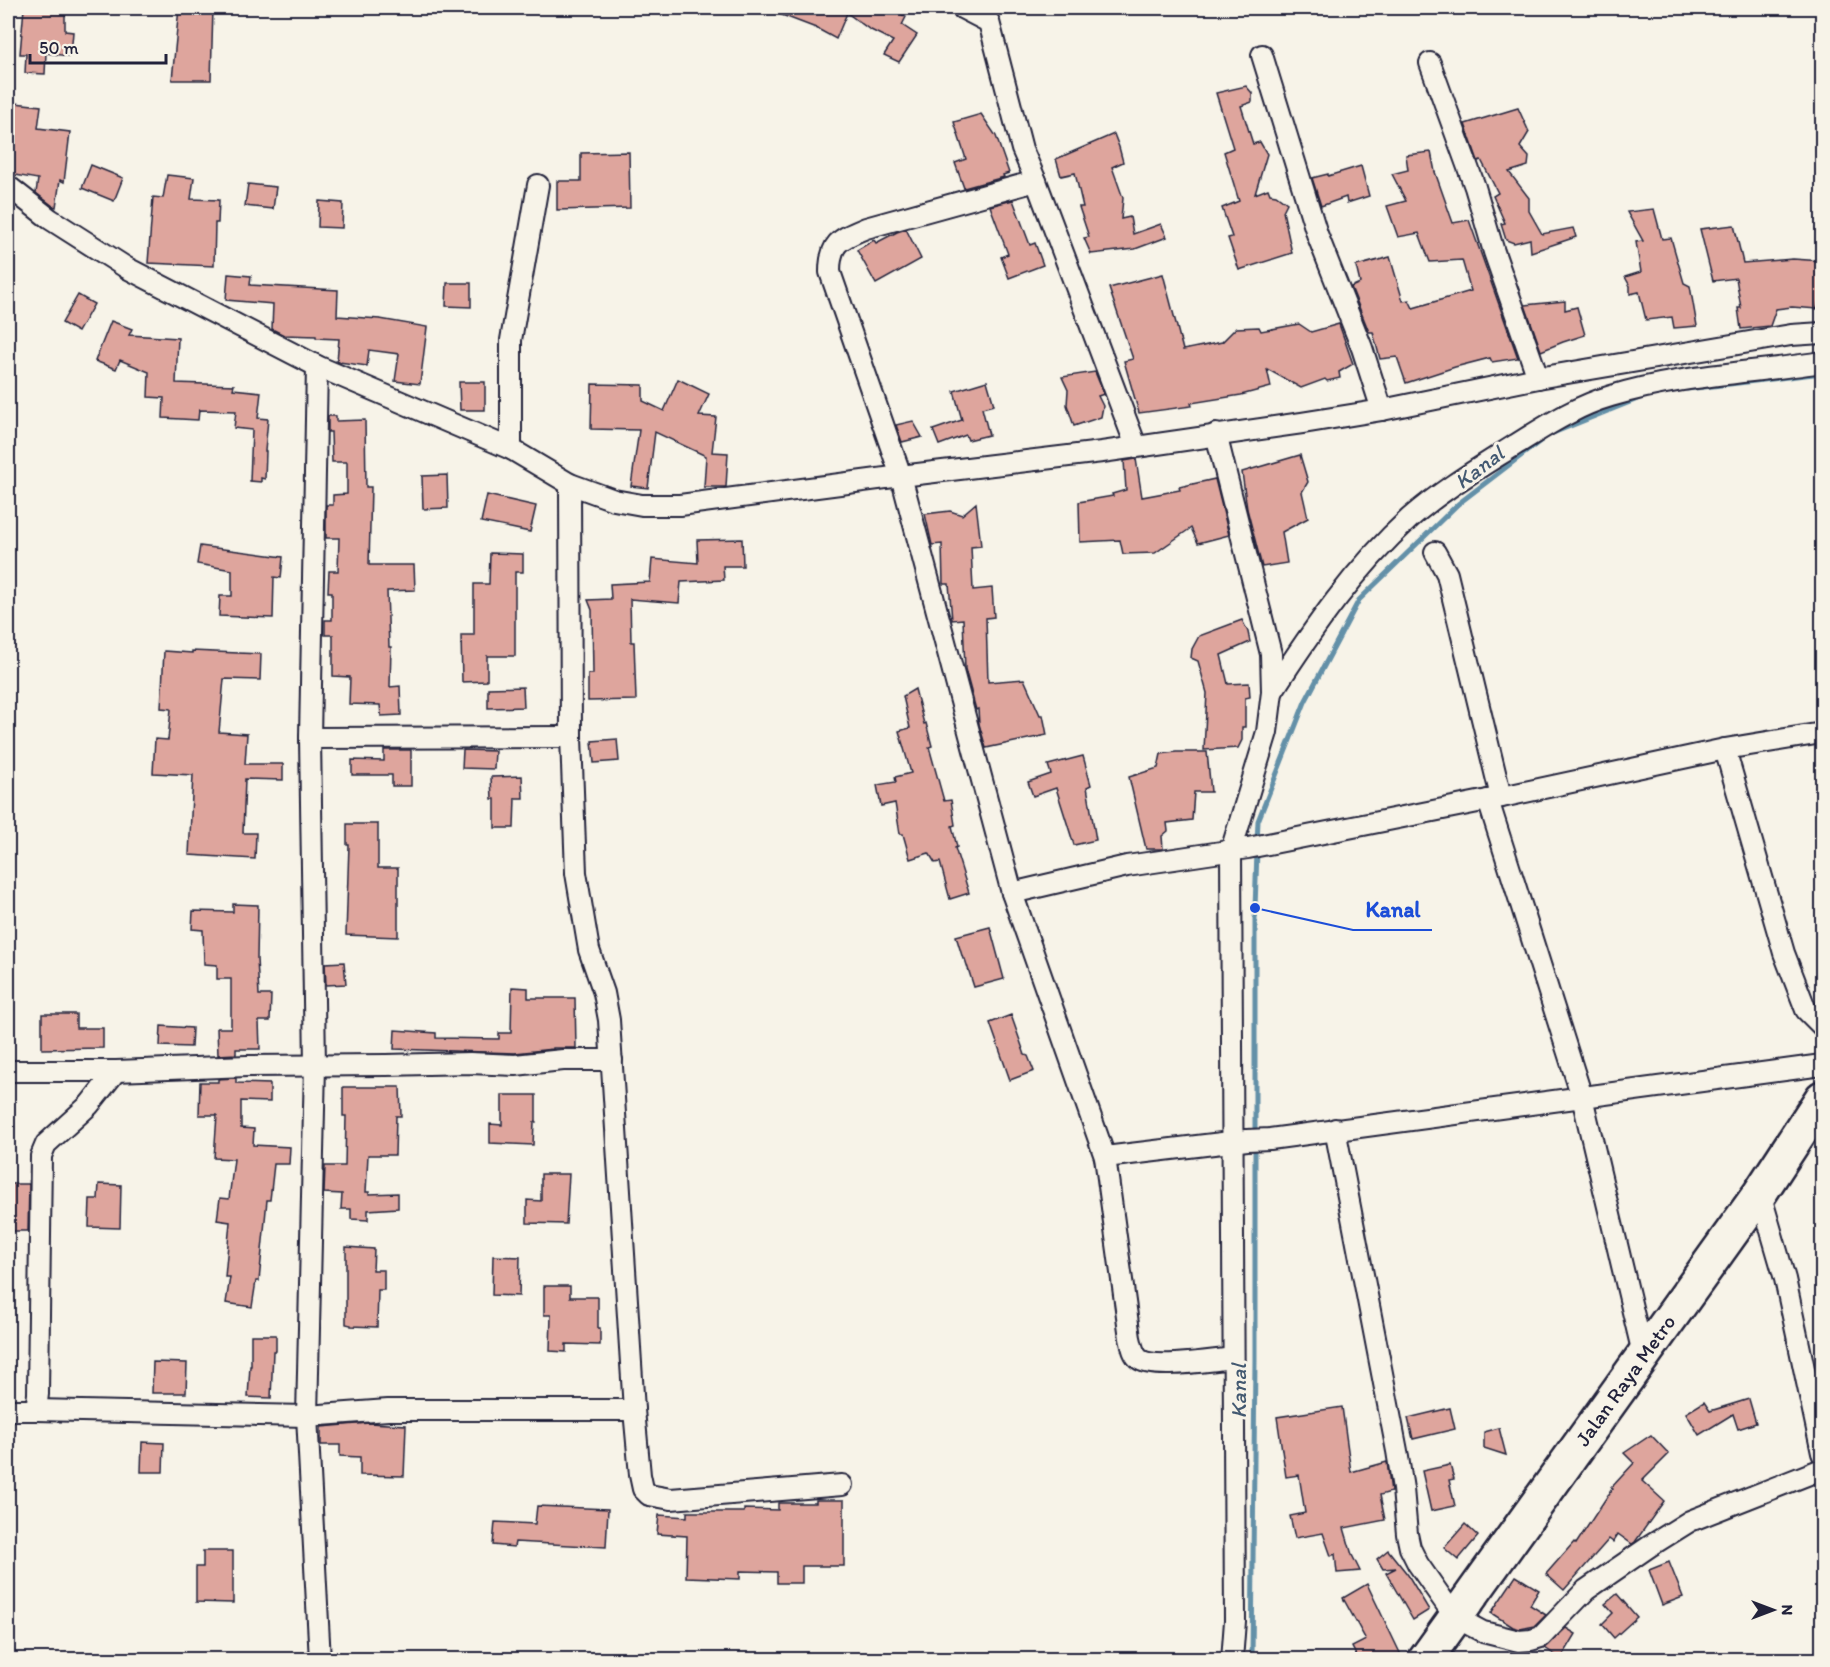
<svg xmlns="http://www.w3.org/2000/svg" width="1830" height="1667" viewBox="0 0 1830 1667" font-family="Itim,sans-serif">
  <style>
    .lines { fill: none; stroke-linecap: round; stroke-linejoin: round }
    .stream { stroke: #6390a8; stroke-width: 5 }
    .building { fill: #dea59d; stroke: #22223b; stroke-width: 1.5 }
    .minor-casing { stroke: #22223b; stroke-width: 24 }
    .trunk-casing { stroke: #22223b; stroke-width: 38 }
    .minor { stroke: #f7f3e8; stroke-width: 20 }
    .trunk { stroke: #f7f3e8; stroke-width: 33 }
    .labels { text-anchor: middle; stroke-width: 6; stroke-linejoin: round; paint-order: stroke }
    .street-label { font-size: 21px; fill: #22223b; stroke: #f7f3e8 }
    .water-label { font-size: 22px; font-style: italic; fill: #435971; stroke: #f7f3e8 }
    .leader { fill: none; stroke: #1d4ed8; stroke-width: 2 }
    .callout-dot { fill: #1d4ed8; stroke: #f7f3e8; stroke-width: 2 }
    .callout-label { font-size: 22px; text-anchor: middle; font-weight: bold; fill: #1d4ed8; stroke: #f7f3e8; stroke-width: 6; stroke-linejoin: round; paint-order: stroke }
  </style>
  <rect width="100%" height="100%" fill="#f7f3e8"/>
  <filter id="ink" filterUnits="userSpaceOnUse"><feTurbulence type="fractalNoise" baseFrequency=".0167" numOctaves="2"/><feDisplacementMap in="SourceGraphic" scale="12" xChannelSelector="R" yChannelSelector="G"/><feConvolveMatrix kernelMatrix="1 2 1 2 8 2 1 2 1" color-interpolation-filters="sRGB"/></filter>
  <g filter="url(#ink)">
    <g class="lines">
      <g class="stream">
        <path d="M 1687,389 L 1822,373"/>
        <path d="M 1257,842 L 1258,821 L 1305,702 L 1359,600 L 1458,504 L 1548,435 L 1640,398"/>
        <path d="M 1255,1136 L 1255,908 L 1257,851"/>
        <path d="M 1252,1660 L 1255,1360 L 1255,1145"/>
      </g>
    </g>
    <g class="building">
      <path d="M 24,8 L 65,8 L 65,31 L 73,32 L 71,55 L 68,55 L 68,56 L 46,53 L 45,74 L 25,73 L 26,54 L 20,54 Z"/>
      <path d="M 179,8 L 213,8 L 211,80 L 172,80 Z"/>
      <path d="M 766,8 L 892,8 L 906,17 L 902,25 L 917,35 L 899,62 L 884,55 L 893,41 L 869,29 L 847,13 L 836,39 L 816,28 L 766,9 Z"/>
      <path d="M 1246,86 L 1252,93 L 1252,102 L 1241,106 L 1253,144 L 1260,142 L 1267,154 L 1255,194 L 1268,189 L 1270,194 L 1276,195 L 1287,203 L 1283,211 L 1292,253 L 1239,270 L 1228,238 L 1232,237 L 1222,208 L 1239,201 L 1224,152 L 1233,148 L 1216,93 Z"/>
      <path d="M 15,103 L 41,106 L 38,128 L 70,132 L 64,182 L 60,180 L 56,207 L 53,206 L 36,193 L 38,179 L 9,174 L 10,164 L 8,164 L 8,130 L 12,131 Z"/>
      <path d="M 1518,108 L 1529,132 L 1520,147 L 1529,157 L 1528,166 L 1509,172 L 1529,198 L 1529,211 L 1542,234 L 1573,228 L 1576,237 L 1531,252 L 1530,239 L 1514,243 L 1506,240 L 1501,224 L 1505,223 L 1493,196 L 1498,193 L 1481,160 L 1478,161 L 1465,124 Z"/>
      <path d="M 981,114 L 996,136 L 1009,173 L 1003,175 L 1004,177 L 964,188 L 955,163 L 966,159 L 954,122 Z"/>
      <path d="M 1114,134 L 1119,147 L 1123,162 L 1112,167 L 1123,198 L 1121,219 L 1130,217 L 1133,234 L 1161,224 L 1167,237 L 1135,249 L 1091,254 L 1084,238 L 1089,237 L 1079,207 L 1083,207 L 1075,173 L 1061,176 L 1056,159 Z"/>
      <path d="M 629,152 L 630,208 L 557,210 L 557,181 L 581,181 L 581,153 Z"/>
      <path d="M 1431,152 L 1435,172 L 1453,223 L 1469,220 L 1518,358 L 1492,362 L 1490,358 L 1455,367 L 1406,383 L 1397,357 L 1380,359 L 1373,332 L 1369,332 L 1351,287 L 1360,283 L 1356,266 L 1390,257 L 1403,301 L 1409,300 L 1413,308 L 1471,291 L 1462,260 L 1430,262 L 1419,233 L 1398,237 L 1387,206 L 1406,201 L 1392,174 L 1408,170 L 1406,155 Z"/>
      <path d="M 91,165 L 123,178 L 114,201 L 82,188 Z"/>
      <path d="M 1361,166 L 1369,196 L 1347,203 L 1346,197 L 1321,206 L 1312,178 L 1328,174 L 1328,176 Z"/>
      <path d="M 167,175 L 194,178 L 191,199 L 219,200 L 218,223 L 215,223 L 214,266 L 148,263 L 153,197 L 163,198 Z"/>
      <path d="M 248,184 L 276,187 L 273,209 L 245,206 Z"/>
      <path d="M 1013,200 L 1030,245 L 1035,243 L 1043,265 L 1009,278 L 1001,257 L 1008,254 L 990,206 Z"/>
      <path d="M 319,201 L 343,203 L 342,228 L 318,227 Z"/>
      <path d="M 1654,209 L 1662,239 L 1671,238 L 1684,283 L 1690,286 L 1697,326 L 1674,328 L 1672,317 L 1646,320 L 1639,292 L 1630,294 L 1630,286 L 1625,277 L 1641,272 L 1636,242 L 1643,241 L 1627,212 Z"/>
      <path d="M 1734,225 L 1743,263 L 1793,259 L 1822,261 L 1822,300 L 1819,300 L 1817,309 L 1792,307 L 1776,309 L 1770,326 L 1741,329 L 1738,308 L 1741,308 L 1736,278 L 1713,281 L 1700,229 Z"/>
      <path d="M 906,229 L 921,259 L 876,284 L 857,250 L 874,240 L 876,243 L 897,232 Z"/>
      <path d="M 228,274 L 251,276 L 250,285 L 338,290 L 337,316 L 380,319 L 427,327 L 420,384 L 395,381 L 399,354 L 369,350 L 367,366 L 339,362 L 337,361 L 339,339 L 316,338 L 316,336 L 284,335 L 272,329 L 273,304 L 226,300 Z"/>
      <path d="M 1163,274 L 1183,350 L 1222,342 L 1236,328 L 1259,327 L 1261,331 L 1299,324 L 1311,332 L 1339,324 L 1353,364 L 1339,372 L 1340,378 L 1327,381 L 1325,379 L 1301,388 L 1267,369 L 1271,387 L 1241,395 L 1191,403 L 1192,406 L 1139,413 L 1124,361 L 1133,359 L 1109,288 Z"/>
      <path d="M 447,283 L 471,283 L 471,307 L 446,306 Z"/>
      <path d="M 78,295 L 94,304 L 78,332 L 62,323 Z"/>
      <path d="M 1565,301 L 1565,310 L 1577,307 L 1585,335 L 1563,342 L 1541,351 L 1525,305 Z"/>
      <path d="M 111,321 L 132,329 L 129,335 L 178,338 L 176,383 L 234,385 L 233,389 L 261,392 L 258,418 L 268,419 L 265,451 L 266,451 L 265,479 L 261,478 L 261,482 L 250,481 L 252,430 L 234,428 L 236,411 L 199,410 L 198,420 L 163,418 L 164,398 L 148,397 L 149,372 L 120,360 L 116,369 L 95,361 Z"/>
      <path d="M 1095,372 L 1104,394 L 1098,396 L 1103,406 L 1101,417 L 1074,426 L 1067,405 L 1068,390 L 1062,377 Z"/>
      <path d="M 678,379 L 709,394 L 699,416 L 716,417 L 712,452 L 728,453 L 726,487 L 704,487 L 706,456 L 655,432 L 648,488 L 631,486 L 639,430 L 591,429 L 592,384 L 643,385 L 643,401 L 664,411 Z"/>
      <path d="M 987,381 L 994,405 L 982,408 L 989,435 L 968,440 L 966,435 L 939,445 L 933,430 L 962,420 L 954,391 Z"/>
      <path d="M 459,382 L 485,382 L 485,410 L 460,410 Z"/>
      <path d="M 328,416 L 336,416 L 336,421 L 365,420 L 366,487 L 371,487 L 369,565 L 414,565 L 415,590 L 387,591 L 389,647 L 391,647 L 390,687 L 400,686 L 401,715 L 381,716 L 380,705 L 349,704 L 350,677 L 333,676 L 333,635 L 325,635 L 325,620 L 332,620 L 332,592 L 328,592 L 329,571 L 338,571 L 339,538 L 326,538 L 326,505 L 333,505 L 333,495 L 347,494 L 347,462 L 332,462 L 331,432 L 328,432 Z"/>
      <path d="M 913,421 L 922,437 L 902,442 L 896,425 Z"/>
      <path d="M 1300,455 L 1308,482 L 1302,492 L 1308,518 L 1282,532 L 1287,563 L 1262,567 L 1247,509 L 1242,472 Z"/>
      <path d="M 1136,459 L 1142,497 L 1180,490 L 1179,487 L 1215,479 L 1229,535 L 1198,543 L 1191,528 L 1155,553 L 1123,554 L 1120,540 L 1080,542 L 1079,502 L 1113,496 L 1112,494 L 1126,490 L 1124,461 Z"/>
      <path d="M 447,475 L 448,508 L 423,509 L 422,476 Z"/>
      <path d="M 487,495 L 536,506 L 530,532 L 481,522 Z"/>
      <path d="M 976,503 L 981,546 L 971,547 L 973,590 L 992,588 L 994,617 L 986,618 L 988,682 L 1024,679 L 1040,715 L 1043,715 L 1047,735 L 986,748 L 979,724 L 978,709 L 976,710 L 965,669 L 963,619 L 952,620 L 949,584 L 943,584 L 942,544 L 932,545 L 925,514 L 950,511 L 962,515 Z"/>
      <path d="M 742,539 L 743,566 L 723,566 L 724,580 L 681,582 L 679,603 L 630,599 L 631,642 L 634,642 L 636,700 L 588,701 L 588,674 L 593,674 L 592,610 L 588,600 L 611,599 L 610,584 L 650,582 L 652,559 L 698,563 L 697,540 Z"/>
      <path d="M 200,546 L 283,557 L 281,578 L 274,577 L 273,618 L 219,616 L 220,596 L 232,596 L 232,570 L 197,564 Z"/>
      <path d="M 490,553 L 523,554 L 523,572 L 515,572 L 515,656 L 487,656 L 487,681 L 462,682 L 461,635 L 474,635 L 474,584 L 489,584 Z"/>
      <path d="M 1242,620 L 1248,632 L 1250,642 L 1221,655 L 1228,684 L 1249,683 L 1250,697 L 1245,698 L 1245,727 L 1242,727 L 1242,740 L 1238,748 L 1204,750 L 1207,693 L 1198,661 L 1191,658 L 1192,649 L 1199,636 Z"/>
      <path d="M 164,651 L 192,653 L 192,651 L 261,654 L 260,680 L 224,679 L 219,732 L 247,734 L 245,764 L 283,764 L 283,780 L 245,779 L 243,833 L 256,833 L 255,859 L 189,855 L 193,775 L 153,773 L 155,739 L 168,740 L 171,709 L 161,708 Z"/>
      <path d="M 523,687 L 524,707 L 488,708 L 488,688 Z"/>
      <path d="M 915,689 L 924,724 L 926,723 L 932,746 L 929,747 L 944,801 L 951,800 L 955,825 L 952,826 L 957,847 L 955,848 L 969,893 L 950,899 L 940,862 L 935,863 L 929,853 L 910,859 L 903,834 L 900,834 L 895,803 L 881,806 L 877,785 L 896,782 L 895,777 L 911,773 L 899,731 L 910,728 L 903,696 Z"/>
      <path d="M 617,739 L 619,761 L 594,763 L 592,741 Z"/>
      <path d="M 384,750 L 411,750 L 411,786 L 392,786 L 392,775 L 352,775 L 352,760 L 384,761 Z"/>
      <path d="M 463,750 L 495,751 L 494,769 L 462,768 Z"/>
      <path d="M 1176,752 L 1207,752 L 1211,792 L 1194,792 L 1192,820 L 1167,823 L 1168,831 L 1162,836 L 1163,849 L 1146,849 L 1129,777 L 1158,768 L 1161,754 Z"/>
      <path d="M 1083,756 L 1091,785 L 1087,787 L 1096,840 L 1074,845 L 1056,788 L 1033,796 L 1028,782 L 1051,774 L 1048,765 Z"/>
      <path d="M 522,776 L 523,798 L 515,798 L 514,828 L 495,828 L 495,799 L 492,799 L 491,777 Z"/>
      <path d="M 347,824 L 378,824 L 378,868 L 398,868 L 398,937 L 346,935 L 349,845 L 347,845 Z"/>
      <path d="M 233,904 L 258,905 L 257,959 L 259,995 L 271,995 L 270,1021 L 259,1021 L 260,1049 L 236,1049 L 236,1054 L 218,1055 L 217,1028 L 231,1028 L 231,979 L 217,979 L 217,965 L 204,964 L 203,930 L 192,929 L 193,911 L 233,912 Z"/>
      <path d="M 990,927 L 1004,979 L 974,987 L 965,959 L 963,959 L 956,936 Z"/>
      <path d="M 344,962 L 346,984 L 326,985 L 325,963 Z"/>
      <path d="M 512,987 L 528,988 L 528,998 L 575,998 L 576,1048 L 553,1048 L 553,1049 L 515,1053 L 394,1049 L 395,1030 L 436,1033 L 436,1038 L 499,1039 L 499,1033 L 511,1033 Z"/>
      <path d="M 42,1014 L 76,1014 L 76,1028 L 103,1028 L 103,1048 L 42,1049 Z"/>
      <path d="M 1011,1015 L 1025,1055 L 1028,1056 L 1034,1071 L 1010,1080 L 990,1023 Z"/>
      <path d="M 161,1026 L 192,1028 L 191,1047 L 160,1046 Z"/>
      <path d="M 236,1078 L 236,1083 L 270,1084 L 270,1102 L 241,1101 L 241,1128 L 254,1129 L 253,1145 L 290,1147 L 289,1164 L 274,1164 L 270,1200 L 267,1200 L 259,1281 L 256,1281 L 252,1307 L 226,1303 L 230,1277 L 225,1277 L 230,1222 L 217,1220 L 220,1198 L 229,1199 L 234,1159 L 214,1158 L 217,1115 L 199,1115 L 200,1082 L 218,1082 L 218,1079 Z"/>
      <path d="M 343,1087 L 400,1087 L 401,1116 L 396,1116 L 395,1155 L 368,1155 L 366,1192 L 369,1192 L 369,1194 L 398,1193 L 398,1208 L 368,1210 L 368,1220 L 351,1219 L 351,1209 L 341,1209 L 342,1194 L 324,1193 L 325,1166 L 345,1166 L 346,1116 L 343,1116 Z"/>
      <path d="M 502,1095 L 536,1095 L 536,1122 L 534,1122 L 533,1145 L 490,1143 L 490,1124 L 502,1125 Z"/>
      <path d="M 541,1174 L 569,1174 L 566,1224 L 527,1223 L 527,1200 L 541,1201 Z"/>
      <path d="M 10,1184 L 29,1184 L 28,1231 L 8,1231 L 8,1193 L 10,1193 Z"/>
      <path d="M 99,1184 L 121,1185 L 120,1228 L 89,1227 L 90,1199 L 98,1199 Z"/>
      <path d="M 346,1247 L 374,1249 L 373,1270 L 384,1270 L 384,1290 L 378,1290 L 377,1327 L 351,1326 L 351,1325 L 346,1324 Z"/>
      <path d="M 493,1256 L 520,1257 L 519,1296 L 492,1295 Z"/>
      <path d="M 544,1286 L 570,1286 L 570,1297 L 598,1297 L 598,1328 L 600,1328 L 600,1345 L 566,1344 L 566,1352 L 550,1351 L 551,1315 L 544,1315 Z"/>
      <path d="M 251,1335 L 276,1335 L 276,1351 L 273,1351 L 271,1398 L 248,1397 L 250,1366 L 251,1366 Z"/>
      <path d="M 153,1362 L 187,1363 L 186,1393 L 152,1393 Z"/>
      <path d="M 1749,1399 L 1756,1423 L 1738,1429 L 1733,1414 L 1699,1435 L 1686,1413 L 1704,1402 L 1710,1411 Z"/>
      <path d="M 1342,1407 L 1351,1472 L 1387,1462 L 1391,1492 L 1380,1495 L 1385,1520 L 1344,1528 L 1352,1555 L 1360,1571 L 1337,1573 L 1335,1554 L 1331,1556 L 1323,1533 L 1295,1538 L 1290,1516 L 1305,1513 L 1299,1475 L 1286,1477 L 1277,1417 Z"/>
      <path d="M 1450,1408 L 1455,1429 L 1413,1439 L 1408,1418 Z"/>
      <path d="M 369,1423 L 406,1425 L 404,1476 L 360,1475 L 360,1457 L 340,1456 L 340,1445 L 321,1445 L 321,1427 Z"/>
      <path d="M 1499,1428 L 1506,1455 L 1484,1448 L 1484,1432 Z"/>
      <path d="M 1651,1435 L 1669,1454 L 1642,1481 L 1664,1501 L 1635,1542 L 1632,1544 L 1618,1534 L 1613,1542 L 1609,1539 L 1564,1590 L 1546,1574 L 1574,1542 L 1576,1544 L 1612,1489 L 1611,1488 L 1634,1463 L 1624,1453 Z"/>
      <path d="M 142,1442 L 164,1443 L 163,1472 L 141,1472 Z"/>
      <path d="M 1450,1465 L 1454,1479 L 1449,1480 L 1455,1506 L 1431,1511 L 1422,1471 Z"/>
      <path d="M 816,1500 L 844,1500 L 844,1566 L 802,1566 L 802,1583 L 777,1583 L 777,1572 L 740,1571 L 740,1579 L 686,1577 L 687,1536 L 657,1534 L 659,1515 L 687,1517 L 687,1512 L 744,1512 L 744,1509 L 778,1510 L 778,1503 L 816,1503 Z"/>
      <path d="M 537,1506 L 608,1509 L 606,1547 L 515,1542 L 514,1547 L 493,1545 L 495,1522 L 535,1524 Z"/>
      <path d="M 1465,1524 L 1478,1536 L 1458,1560 L 1444,1548 Z"/>
      <path d="M 1388,1550 L 1408,1575 L 1429,1610 L 1413,1620 L 1386,1573 L 1396,1568 L 1383,1569 L 1377,1559 Z"/>
      <path d="M 203,1551 L 233,1551 L 233,1603 L 196,1602 L 196,1567 L 203,1567 Z"/>
      <path d="M 1669,1562 L 1683,1597 L 1662,1605 L 1649,1570 Z"/>
      <path d="M 1516,1576 L 1539,1590 L 1530,1605 L 1546,1615 L 1535,1626 L 1520,1629 L 1513,1627 L 1491,1613 Z"/>
      <path d="M 1367,1584 L 1401,1655 L 1390,1659 L 1358,1659 L 1352,1647 L 1366,1640 L 1343,1598 Z"/>
      <path d="M 1617,1594 L 1637,1617 L 1614,1638 L 1602,1624 L 1613,1613 L 1605,1604 Z"/>
      <path d="M 1566,1628 L 1576,1634 L 1561,1659 L 1545,1648 Z"/>
    </g>
    <g class="lines">
      <g class="minor-casing">
        <g id="minor">
          <path d="M 962,8 L 989,22 L 1022,149 L 1036,181 L 1136,446"/>
          <path d="M 1262,55 L 1317,234 L 1362,348 L 1382,410"/>
          <path d="M 1430,63 L 1475,187 L 1494,252 L 1538,378"/>
          <path d="M 1036,181 L 866,228 C 840,239 830,242 830,272 L 901,476 L 1012,893 L 1105,1157 L 1130,1338 C 1132,1346 1133,1354 1139,1359 C 1153,1370 1214,1360 1233,1358"/>
          <path d="M 8,186 L 50,219 L 127,268 L 317,366 L 511,449 L 570,484 L 614,500 L 642,505 L 680,505 L 901,476 L 1102,452 L 1302,423 L 1382,410 L 1538,378 L 1791,335 L 1822,333"/>
          <path d="M 317,366 L 310,738 L 315,1065 L 307,1416 L 320,1660"/>
          <path d="M 1216,434 L 1271,654 L 1272,692 L 1267,732 L 1231,851 L 1235,1621 L 1232,1660"/>
          <path d="M 511,449 L 511,340 L 538,185"/>
          <path d="M 570,484 L 571,737 L 576,873 L 589,950 L 604,993 L 609,1020 L 634,1410 L 640,1475 L 643,1489 L 649,1495 L 671,1499 L 842,1485"/>
          <path d="M 1435,552 L 1447,574 L 1501,797"/>
          <path d="M 1272,692 C 1312,630 1355,568 1410,518 C 1442,490 1479,468 1515,445 C 1546,426 1576,406 1611,396 C 1680,375 1752,373 1822,362"/>
          <path d="M 310,738 L 571,737"/>
          <path d="M 1725,749 L 1784,953 L 1806,1010 L 1822,1026"/>
          <path d="M 1488,800 L 1582,1097 L 1643,1354"/>
          <path d="M 1012,893 L 1127,866 L 1248,848 L 1488,800 L 1725,749 L 1822,733"/>
          <path d="M 8,1071 L 116,1071 L 247,1066 L 386,1065 L 470,1063 L 515,1065 L 563,1060 L 612,1060"/>
          <path d="M 1335,1129 L 1397,1451 L 1403,1489 L 1407,1534 L 1410,1548 L 1418,1564 L 1455,1617 L 1483,1632 L 1519,1641 L 1531,1640 L 1541,1637 L 1586,1590 L 1650,1546 L 1690,1521 L 1822,1469"/>
          <path d="M 1105,1157 L 1247,1140 L 1270,1139 L 1822,1065"/>
          <path d="M 1760,1193 L 1785,1279 L 1822,1453"/>
          <path d="M 8,1410 L 36,1410 L 38,1394 L 41,1156 L 46,1144 L 89,1105 L 116,1071"/>
          <path d="M 36,1410 L 307,1416 L 388,1410 L 634,1410"/>
        </g>
      </g>
      <g class="trunk-casing">
        <g id="trunk">
          <path id="s1" d="M 1425,1660 L 1760,1193 L 1822,1098"/>
        </g>
      </g>
      <use href="#minor" class="minor"/>
      <use href="#trunk" class="trunk"/>
    </g>
  </g>
  <g class="labels">
    <g class="street-label">
      <text dy="7" stroke="none"><textPath href="#s1" startOffset="344">Jalan Raya Metro</textPath></text>
    </g>
    <g class="water-label">
      <text transform="translate(1479 467) rotate(-37)" y="8">Kanal</text>
      <text transform="translate(1238 1391) rotate(-90)" y="8">Kanal</text>
    </g>
  </g>
  <path class="leader" d="M1255 908L1353 930H1432"/>
  <circle class="callout-dot" cx="1255" cy="908" r="6"/>
  <g class="callout-label">
    <text x="1393" y="917">Kanal</text>
  </g>
  <rect width="1830" height="1667" fill="none" stroke="#f7f3e8" stroke-width="30"/>
  <rect x="15" y="15" width="1800" height="1637" fill="none" stroke="#22223b" stroke-width="2" filter="url(#ink)"/>
  <g transform="translate(1773 1610) rotate(90)" stroke="#f7f3e8" stroke-width="4.5" paint-order="stroke">
  <path d="M0-4.5L10 22L0 15L-10 22Z" fill="#22223b"/>
  <text y="-9" font-size="16" font-weight="bold" text-anchor="middle" fill="#22223b">N</text>
  </g>
  <path d="M30 54v9h136v-9" fill="none" stroke="#22223b" stroke-width="3"/>
  <text x="39" y="54" font-size="18" fill="#22223b" stroke="#f7f3e8" stroke-width="4.5" paint-order="stroke">50 m</text>
</svg>
